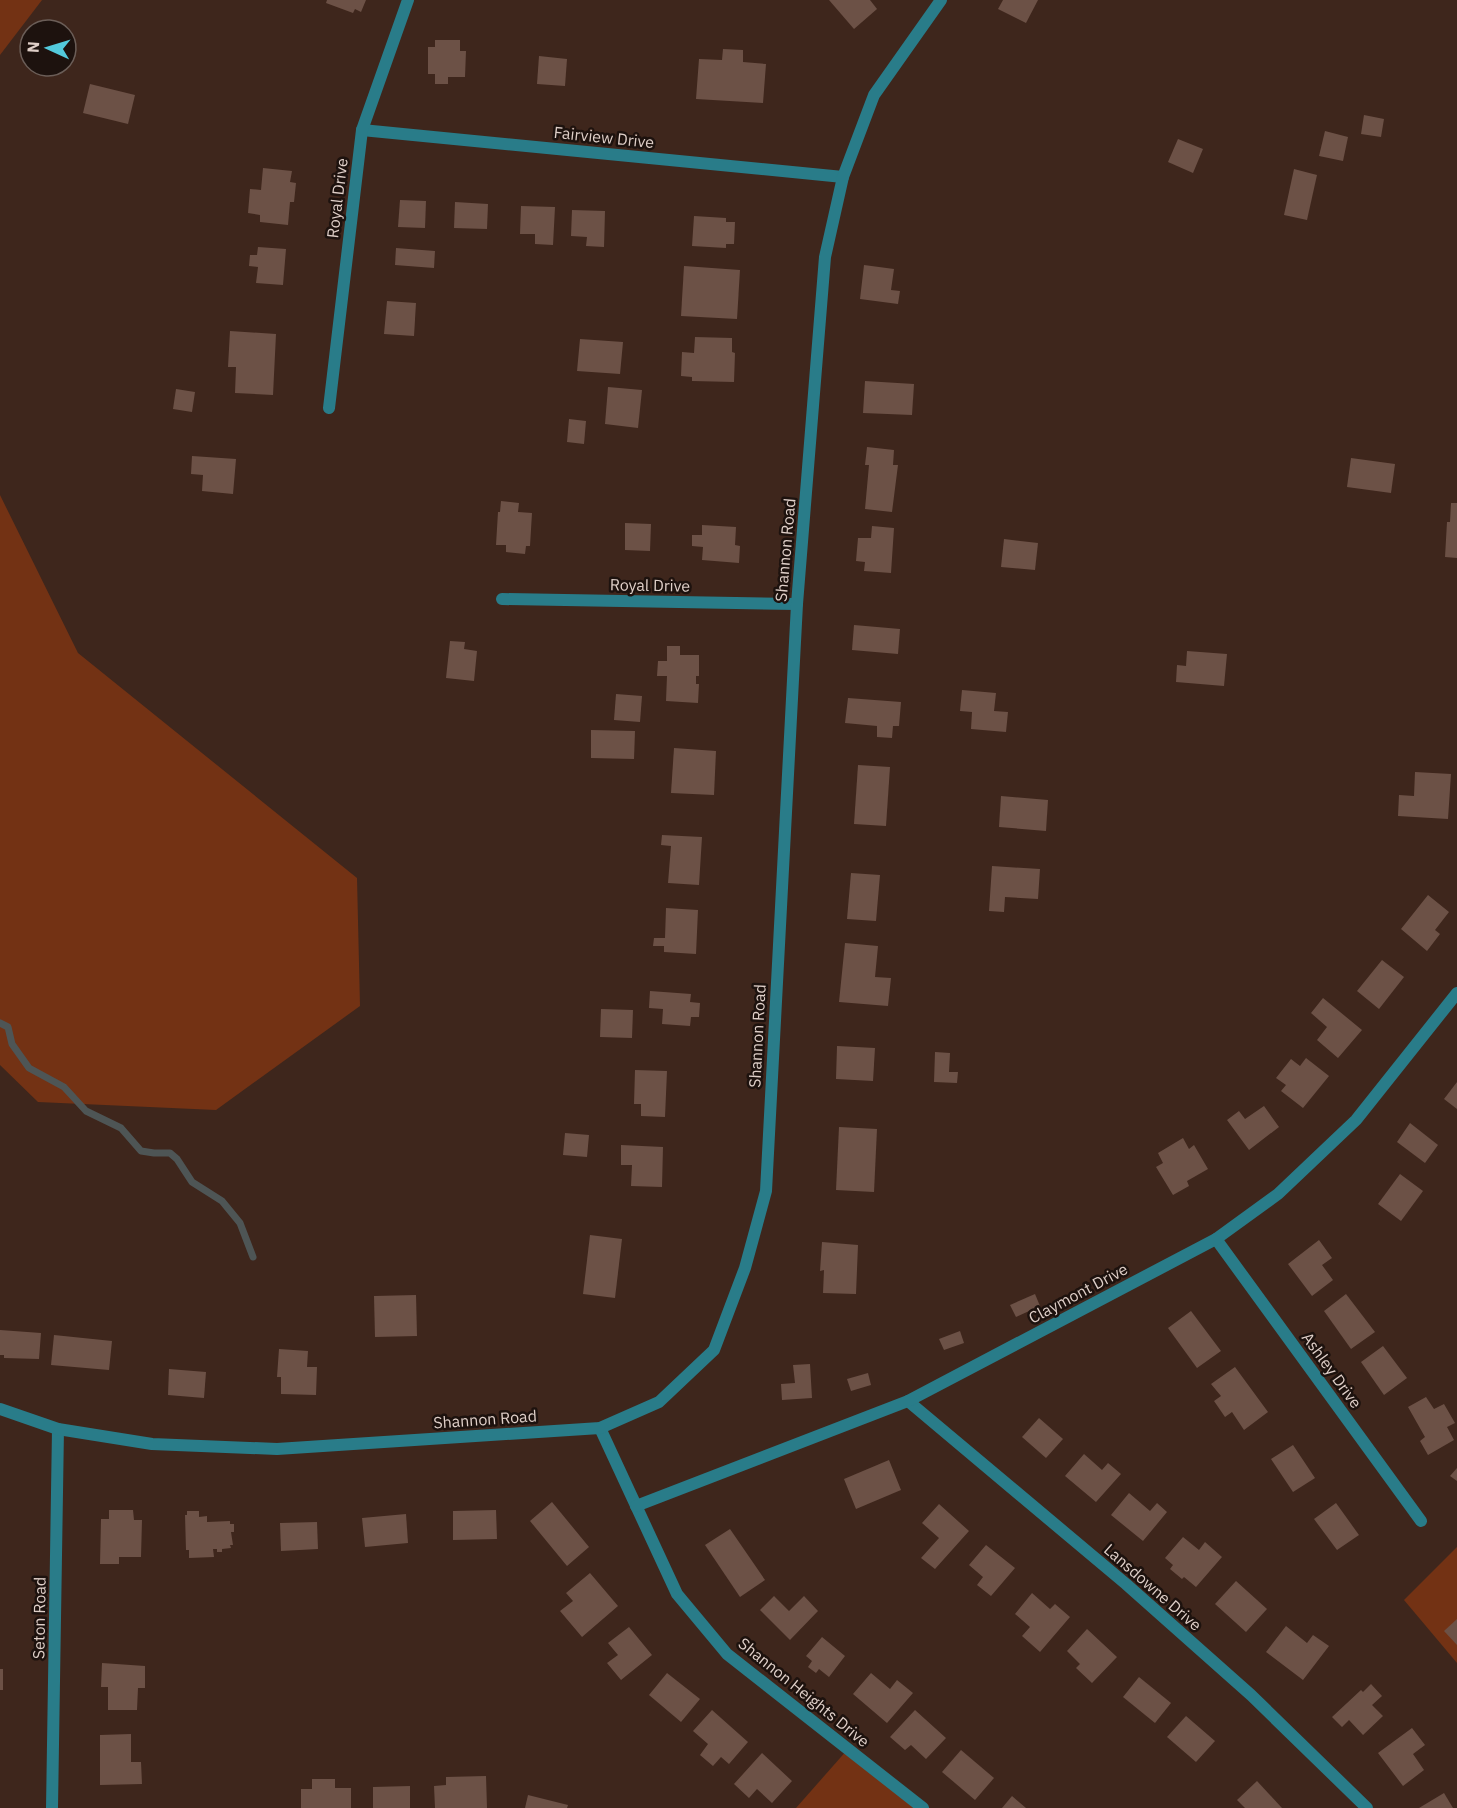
<svg xmlns="http://www.w3.org/2000/svg" width="1457" height="1808" viewBox="0 0 1457 1808" font-family="'IBM Plex Sans',sans-serif">
  <style>
    .green { fill: #733214 }
    .lines { fill: none; stroke-linecap: round; stroke-linejoin: round }
    .stream { stroke: #4e5555; stroke-width: 7 }
    .building { fill: #6c5146 }
    .minor { stroke: #297c89; stroke-width: 12 }
    .tertiary { stroke: #297c89; stroke-width: 12 }
    .labels { text-anchor: middle; stroke-width: 5; stroke-linejoin: round; paint-order: stroke }
    .street-label { font-size: 16px; fill: #dfcfc8; stroke: #1d120e }
  </style>
  <rect width="100%" height="100%" fill="#3e261c"/>
  <g class="green">
    <path d="M 0,0 L 42,0 L 0,55 Z"/>
    <path d="M 0,495 L 78,653 L 357,878 L 360,1006 L 216,1110 L 38,1102 L 0,1065 Z"/>
    <path d="M 1457,1547 L 1457,1663 L 1404,1600 Z"/>
    <path d="M 848,1749 L 923,1808 L 796,1808 Z"/>
  </g>
  <g class="lines">
    <path class="stream" d="M 0,1023 L 8,1027 L 12,1044 L 29,1068 L 64,1087 L 86,1111 L 121,1128 L 141,1151 L 154,1153 L 170,1153 L 177,1159 L 192,1182 L 222,1201 L 240,1223 L 253,1257"/>
  </g>
  <g class="building">
    <path d="M 327,0 L 366,0 L 361,12 L 355,9 L 353,13 L 326,3 Z"/>
    <path d="M 829,0 L 870,0 L 877,9 L 854,29 Z"/>
    <path d="M 1003,0 L 1038,0 L 1026,23 L 998,9 Z"/>
    <path d="M 435,40 L 460,40 L 460,51 L 466,51 L 465,77 L 448,77 L 448,84 L 435,84 L 435,74 L 428,74 L 428,47 L 435,47 Z"/>
    <path d="M 723,49 L 743,50 L 743,62 L 766,64 L 763,103 L 696,99 L 699,59 L 722,60 Z"/>
    <path d="M 539,56 L 567,59 L 565,86 L 537,84 Z"/>
    <path d="M 90,84 L 135,95 L 128,124 L 83,113 Z"/>
    <path d="M 1364,115 L 1384,119 L 1381,137 L 1361,134 Z"/>
    <path d="M 1325,131 L 1348,137 L 1343,161 L 1319,156 Z"/>
    <path d="M 1178,139 L 1203,149 L 1193,173 L 1168,162 Z"/>
    <path d="M 263,168 L 292,171 L 290,182 L 296,183 L 294,202 L 290,202 L 288,225 L 260,222 L 260,215 L 248,213 L 250,189 L 261,190 Z"/>
    <path d="M 1294,169 L 1317,175 L 1307,220 L 1284,215 Z"/>
    <path d="M 400,200 L 426,201 L 425,228 L 398,227 Z"/>
    <path d="M 455,202 L 488,204 L 487,229 L 454,228 Z"/>
    <path d="M 521,206 L 555,207 L 553,245 L 535,244 L 535,234 L 520,234 Z"/>
    <path d="M 572,210 L 605,211 L 604,247 L 586,246 L 587,237 L 571,236 Z"/>
    <path d="M 694,216 L 726,218 L 726,222 L 735,222 L 734,244 L 726,244 L 726,248 L 692,246 Z"/>
    <path d="M 258,247 L 286,249 L 283,285 L 256,283 L 258,267 L 249,266 L 250,255 L 257,255 Z"/>
    <path d="M 396,248 L 435,251 L 434,268 L 395,265 Z"/>
    <path d="M 864,265 L 894,269 L 891,290 L 900,291 L 898,304 L 860,299 Z"/>
    <path d="M 684,266 L 740,270 L 737,319 L 681,316 Z"/>
    <path d="M 387,301 L 416,303 L 414,336 L 384,334 Z"/>
    <path d="M 230,331 L 276,334 L 273,395 L 235,393 L 236,367 L 228,367 Z"/>
    <path d="M 695,337 L 732,338 L 732,352 L 735,353 L 734,382 L 692,381 L 692,377 L 681,376 L 682,352 L 694,353 Z"/>
    <path d="M 580,339 L 623,342 L 620,374 L 577,371 Z"/>
    <path d="M 865,381 L 914,384 L 912,415 L 863,413 Z"/>
    <path d="M 608,387 L 642,390 L 638,428 L 605,424 Z"/>
    <path d="M 176,389 L 195,392 L 192,412 L 173,409 Z"/>
    <path d="M 569,419 L 586,421 L 584,444 L 567,442 Z"/>
    <path d="M 867,447 L 894,450 L 893,465 L 898,465 L 892,512 L 865,509 L 869,465 L 865,465 Z"/>
    <path d="M 192,456 L 236,459 L 233,494 L 202,491 L 203,475 L 191,474 Z"/>
    <path d="M 1351,458 L 1395,464 L 1391,493 L 1347,487 Z"/>
    <path d="M 501,501 L 519,503 L 518,512 L 532,513 L 530,546 L 526,546 L 525,554 L 506,552 L 506,545 L 496,545 L 498,512 L 500,512 Z"/>
    <path d="M 1451,503 L 1457,503 L 1457,558 L 1445,557 L 1447,522 L 1450,522 Z"/>
    <path d="M 625,523 L 651,524 L 650,551 L 625,550 Z"/>
    <path d="M 702,525 L 736,527 L 735,545 L 740,546 L 739,563 L 702,560 L 703,547 L 692,546 L 692,535 L 702,535 Z"/>
    <path d="M 872,526 L 894,528 L 891,573 L 864,571 L 865,562 L 856,561 L 858,538 L 871,538 Z"/>
    <path d="M 1004,539 L 1038,543 L 1035,570 L 1001,567 Z"/>
    <path d="M 854,625 L 900,629 L 898,654 L 852,650 Z"/>
    <path d="M 450,641 L 465,642 L 464,649 L 477,651 L 474,681 L 446,678 Z"/>
    <path d="M 667,646 L 680,646 L 680,655 L 699,655 L 699,676 L 696,676 L 696,684 L 699,684 L 698,703 L 666,701 L 667,676 L 657,676 L 658,661 L 667,661 Z"/>
    <path d="M 1187,651 L 1227,654 L 1224,686 L 1176,682 L 1177,665 L 1186,666 Z"/>
    <path d="M 962,690 L 996,693 L 994,711 L 1008,712 L 1006,732 L 971,729 L 972,712 L 960,711 Z"/>
    <path d="M 616,694 L 642,696 L 640,722 L 614,720 Z"/>
    <path d="M 848,698 L 901,702 L 899,726 L 893,726 L 892,738 L 877,737 L 877,726 L 845,723 Z"/>
    <path d="M 591,730 L 635,731 L 634,759 L 591,758 Z"/>
    <path d="M 674,748 L 716,751 L 714,795 L 671,793 Z"/>
    <path d="M 858,765 L 890,767 L 886,826 L 854,824 Z"/>
    <path d="M 1415,772 L 1451,774 L 1448,819 L 1398,816 L 1399,795 L 1414,796 Z"/>
    <path d="M 1001,796 L 1048,800 L 1046,831 L 999,827 Z"/>
    <path d="M 662,835 L 702,837 L 699,885 L 668,883 L 671,846 L 661,845 Z"/>
    <path d="M 992,866 L 1040,869 L 1038,899 L 1005,897 L 1004,912 L 989,911 Z"/>
    <path d="M 851,873 L 880,875 L 876,921 L 847,919 Z"/>
    <path d="M 1428,895 L 1449,912 L 1435,930 L 1440,934 L 1427,951 L 1401,929 Z"/>
    <path d="M 666,908 L 698,910 L 696,954 L 664,952 L 664,946 L 653,946 L 654,938 L 665,938 Z"/>
    <path d="M 845,943 L 878,946 L 875,977 L 891,978 L 888,1006 L 839,1002 Z"/>
    <path d="M 1382,960 L 1404,977 L 1379,1009 L 1357,991 Z"/>
    <path d="M 650,991 L 691,994 L 690,1002 L 700,1003 L 699,1017 L 691,1017 L 690,1026 L 662,1024 L 663,1009 L 649,1008 Z"/>
    <path d="M 1323,998 L 1362,1030 L 1338,1058 L 1317,1040 L 1327,1027 L 1311,1013 Z"/>
    <path d="M 601,1009 L 633,1010 L 632,1038 L 600,1037 Z"/>
    <path d="M 837,1046 L 875,1048 L 873,1081 L 836,1079 Z"/>
    <path d="M 935,1052 L 950,1053 L 949,1072 L 958,1072 L 957,1083 L 934,1082 Z"/>
    <path d="M 1306,1058 L 1329,1076 L 1303,1108 L 1281,1091 L 1286,1085 L 1276,1078 L 1291,1059 L 1300,1066 Z"/>
    <path d="M 635,1070 L 667,1071 L 665,1117 L 641,1116 L 641,1104 L 634,1104 Z"/>
    <path d="M 1457,1082 L 1457,1109 L 1444,1099 Z"/>
    <path d="M 1264,1106 L 1279,1127 L 1249,1150 L 1227,1120 L 1239,1111 L 1245,1119 Z"/>
    <path d="M 1410,1123 L 1438,1145 L 1425,1163 L 1397,1142 Z"/>
    <path d="M 839,1127 L 877,1129 L 874,1192 L 836,1190 Z"/>
    <path d="M 565,1133 L 589,1135 L 587,1157 L 563,1155 Z"/>
    <path d="M 1183,1138 L 1189,1149 L 1194,1145 L 1208,1169 L 1187,1181 L 1189,1186 L 1173,1195 L 1156,1167 L 1163,1163 L 1158,1153 Z"/>
    <path d="M 621,1145 L 663,1147 L 662,1187 L 631,1186 L 632,1165 L 621,1165 Z"/>
    <path d="M 1400,1174 L 1423,1191 L 1401,1221 L 1378,1204 Z"/>
    <path d="M 590,1235 L 622,1239 L 615,1298 L 583,1294 Z"/>
    <path d="M 1319,1240 L 1332,1258 L 1322,1265 L 1333,1280 L 1312,1296 L 1288,1264 Z"/>
    <path d="M 822,1242 L 858,1245 L 856,1294 L 823,1293 L 824,1270 L 820,1271 Z"/>
    <path d="M 1035,1294 L 1040,1306 L 1016,1317 L 1010,1305 Z"/>
    <path d="M 1346,1294 L 1375,1332 L 1351,1349 L 1324,1311 Z"/>
    <path d="M 416,1295 L 417,1336 L 375,1337 L 374,1296 Z"/>
    <path d="M 1191,1311 L 1221,1351 L 1197,1368 L 1168,1328 Z"/>
    <path d="M 0,1330 L 41,1333 L 39,1359 L 4,1358 L 4,1355 L 0,1355 Z"/>
    <path d="M 960,1331 L 964,1343 L 944,1350 L 939,1339 Z"/>
    <path d="M 54,1335 L 112,1341 L 109,1370 L 51,1365 Z"/>
    <path d="M 1383,1346 L 1407,1378 L 1384,1395 L 1361,1362 Z"/>
    <path d="M 279,1349 L 308,1351 L 307,1367 L 317,1367 L 316,1395 L 281,1394 L 281,1377 L 277,1377 Z"/>
    <path d="M 810,1364 L 812,1398 L 782,1400 L 781,1384 L 795,1383 L 793,1365 Z"/>
    <path d="M 1235,1367 L 1268,1412 L 1244,1430 L 1232,1412 L 1225,1417 L 1214,1401 L 1221,1396 L 1211,1384 Z"/>
    <path d="M 169,1369 L 206,1372 L 204,1398 L 168,1395 Z"/>
    <path d="M 868,1373 L 871,1385 L 851,1391 L 847,1379 Z"/>
    <path d="M 1426,1397 L 1434,1409 L 1444,1404 L 1455,1423 L 1447,1427 L 1454,1440 L 1428,1455 L 1420,1441 L 1425,1437 L 1408,1407 Z"/>
    <path d="M 1039,1418 L 1063,1439 L 1046,1458 L 1022,1437 Z"/>
    <path d="M 1293,1445 L 1315,1478 L 1293,1492 L 1271,1459 Z"/>
    <path d="M 1084,1454 L 1102,1470 L 1108,1463 L 1121,1474 L 1096,1502 L 1065,1476 Z"/>
    <path d="M 889,1460 L 901,1490 L 856,1509 L 844,1479 Z"/>
    <path d="M 1457,1468 L 1457,1481 L 1450,1476 Z"/>
    <path d="M 1129,1493 L 1150,1511 L 1157,1503 L 1167,1512 L 1143,1541 L 1111,1515 Z"/>
    <path d="M 552,1502 L 589,1547 L 567,1566 L 530,1521 Z"/>
    <path d="M 1336,1503 L 1359,1535 L 1337,1550 L 1314,1519 Z"/>
    <path d="M 939,1504 L 969,1531 L 935,1569 L 921,1558 L 939,1538 L 922,1523 Z"/>
    <path d="M 109,1510 L 133,1510 L 134,1520 L 142,1520 L 141,1557 L 119,1557 L 119,1564 L 100,1564 L 101,1519 L 109,1519 Z"/>
    <path d="M 496,1510 L 497,1539 L 453,1540 L 453,1511 Z"/>
    <path d="M 187,1511 L 199,1511 L 199,1517 L 207,1516 L 207,1522 L 230,1521 L 230,1524 L 234,1524 L 234,1532 L 231,1532 L 233,1545 L 230,1545 L 231,1548 L 222,1549 L 222,1552 L 217,1552 L 217,1549 L 213,1549 L 214,1557 L 189,1558 L 189,1550 L 186,1550 L 185,1515 L 187,1515 Z"/>
    <path d="M 406,1514 L 408,1543 L 365,1547 L 362,1518 Z"/>
    <path d="M 317,1522 L 318,1549 L 281,1551 L 280,1523 Z"/>
    <path d="M 730,1529 L 765,1580 L 740,1597 L 705,1545 Z"/>
    <path d="M 1183,1537 L 1199,1550 L 1205,1542 L 1222,1557 L 1196,1587 L 1184,1577 L 1182,1579 L 1170,1569 L 1173,1565 L 1165,1558 Z"/>
    <path d="M 986,1545 L 1015,1568 L 991,1596 L 977,1585 L 983,1577 L 969,1565 Z"/>
    <path d="M 590,1573 L 618,1606 L 582,1637 L 560,1611 L 573,1601 L 566,1593 Z"/>
    <path d="M 1236,1581 L 1267,1609 L 1246,1632 L 1215,1604 Z"/>
    <path d="M 1032,1593 L 1050,1609 L 1055,1604 L 1070,1617 L 1040,1652 L 1022,1636 L 1030,1627 L 1015,1614 Z"/>
    <path d="M 774,1596 L 789,1611 L 804,1596 L 818,1611 L 790,1640 L 760,1610 Z"/>
    <path d="M 1457,1619 L 1457,1645 L 1444,1631 Z"/>
    <path d="M 1286,1626 L 1307,1643 L 1313,1635 L 1329,1646 L 1303,1680 L 1266,1652 Z"/>
    <path d="M 629,1627 L 652,1655 L 621,1680 L 607,1663 L 618,1655 L 608,1643 Z"/>
    <path d="M 1087,1629 L 1117,1657 L 1092,1683 L 1076,1668 L 1080,1664 L 1067,1651 Z"/>
    <path d="M 822,1637 L 845,1656 L 829,1677 L 819,1669 L 816,1673 L 808,1667 L 812,1661 L 806,1656 Z"/>
    <path d="M 102,1663 L 145,1666 L 145,1688 L 138,1688 L 137,1710 L 108,1710 L 108,1687 L 101,1687 Z"/>
    <rect x="0" y="1669" width="3" height="21"/>
    <path d="M 667,1673 L 700,1699 L 681,1722 L 649,1695 Z"/>
    <path d="M 871,1673 L 890,1689 L 897,1680 L 913,1693 L 887,1723 L 853,1694 Z"/>
    <path d="M 1139,1677 L 1171,1703 L 1155,1723 L 1123,1697 Z"/>
    <path d="M 1371,1684 L 1382,1696 L 1372,1705 L 1383,1716 L 1363,1735 L 1349,1720 L 1342,1727 L 1332,1717 L 1361,1690 L 1363,1692 Z"/>
    <path d="M 712,1710 L 748,1742 L 729,1764 L 721,1757 L 713,1766 L 700,1755 L 708,1744 L 693,1731 Z"/>
    <path d="M 915,1710 L 946,1738 L 926,1759 L 911,1745 L 905,1750 L 890,1737 Z"/>
    <path d="M 1186,1716 L 1215,1741 L 1196,1762 L 1167,1737 Z"/>
    <path d="M 1412,1728 L 1425,1745 L 1413,1754 L 1424,1770 L 1403,1786 L 1378,1753 Z"/>
    <path d="M 131,1734 L 131,1762 L 141,1762 L 142,1784 L 100,1785 L 100,1735 Z"/>
    <path d="M 961,1750 L 994,1778 L 975,1800 L 942,1772 Z"/>
    <path d="M 762,1753 L 792,1781 L 772,1803 L 757,1789 L 749,1798 L 734,1784 Z"/>
    <path d="M 486,1776 L 487,1808 L 435,1808 L 434,1786 L 446,1785 L 446,1777 Z"/>
    <path d="M 312,1779 L 335,1779 L 335,1788 L 351,1788 L 351,1808 L 301,1808 L 301,1789 L 312,1789 Z"/>
    <path d="M 1257,1781 L 1282,1808 L 1245,1808 L 1237,1800 Z"/>
    <path d="M 410,1786 L 410,1808 L 373,1808 L 373,1787 Z"/>
    <path d="M 1444,1793 L 1453,1808 L 1419,1808 Z"/>
    <path d="M 528,1795 L 568,1805 L 567,1808 L 525,1808 Z"/>
    <path d="M 1012,1796 L 1026,1808 L 1002,1808 Z"/>
  </g>
  <g class="lines">
    <g class="minor">
      <path d="M 362,130 L 843,177"/>
      <path d="M 329,408 L 362,130 L 408,0"/>
      <path d="M 502,599 L 797,604"/>
      <path d="M 1216,1239 L 1421,1521"/>
      <path d="M 908,1401 L 1126,1584 L 1251,1695 L 1367,1808"/>
      <path d="M 600,1428 L 677,1594 L 727,1654 L 923,1808"/>
      <path d="M 636,1506 L 908,1401 L 1216,1239 L 1278,1194 L 1356,1120 L 1457,993"/>
      <path d="M 52,1808 L 58,1429"/>
    </g>
    <path class="tertiary" d="M 0,1409 L 58,1429 L 152,1444 L 277,1449 L 600,1428 L 659,1402 L 714,1350 L 745,1268 L 766,1191 L 797,604 L 825,257 L 843,177 L 874,95 L 941,0"/>
  </g>
  <g class="labels">
    <g class="street-label">
      <text transform="translate(604 137) rotate(6)" y="6">Fairview Drive</text>
      <text transform="translate(337 198) rotate(-83)" y="6">Royal Drive</text>
      <text transform="translate(785 550) rotate(-85)" y="6">Shannon Road</text>
      <text transform="translate(650 585) rotate(1)" y="6">Royal Drive</text>
      <text transform="translate(757 1036) rotate(-87)" y="6">Shannon Road</text>
      <text transform="translate(1078 1293) rotate(-28)" y="6">Claymont Drive</text>
      <text transform="translate(1332 1370) rotate(54)" y="6">Ashley Drive</text>
      <text transform="translate(485 1419) rotate(-4)" y="6">Shannon Road</text>
      <text transform="translate(1153 1587) rotate(41)" y="6">Lansdowne Drive</text>
      <text transform="translate(39 1618) rotate(-89)" y="6">Seton Road</text>
      <text transform="translate(804 1692) rotate(39)" y="6">Shannon Heights Drive</text>
    </g>
  </g>
  <g transform="translate(48 48) rotate(274)"><circle r="28" fill="#1d120e" stroke="#6b5e58" stroke-width="1.5"/>
  <path d="M0-4.5L10 22L0 15L-10 22Z" fill="#53cadc"/>
  <text y="-9" font-size="16" font-weight="bold" text-anchor="middle" fill="#dfcfc8">N</text>
  </g>
</svg>
